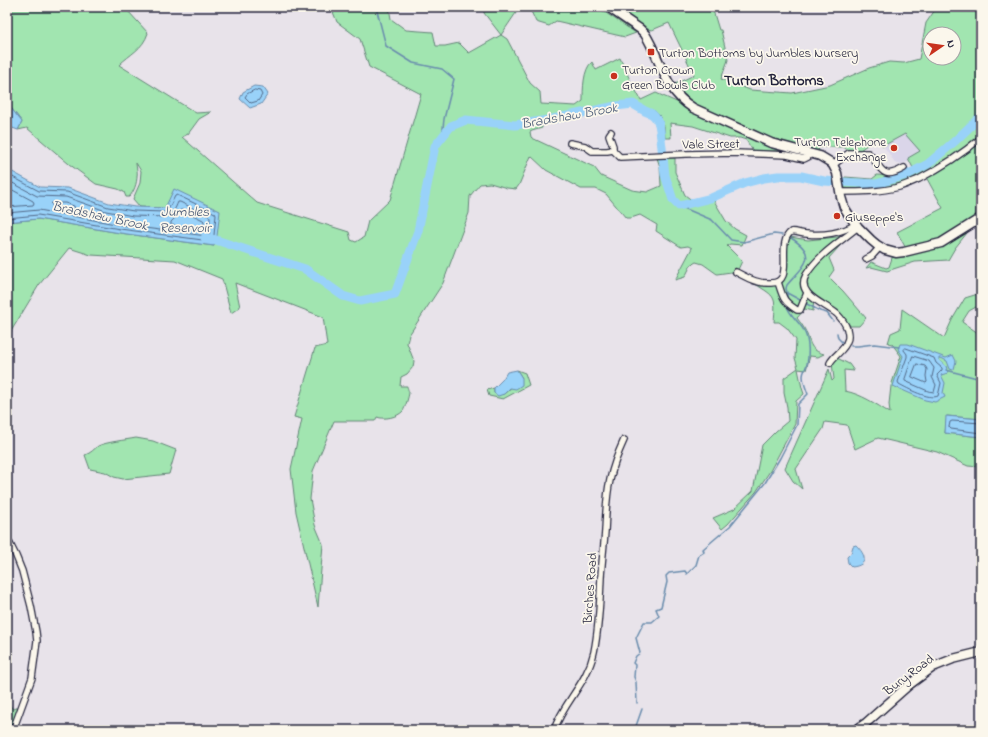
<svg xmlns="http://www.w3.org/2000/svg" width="988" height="737" viewBox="0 0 988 737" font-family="'Indie Flower',sans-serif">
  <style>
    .built { fill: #dad5e9 }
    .green { fill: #a1e5b0; stroke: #628476; fill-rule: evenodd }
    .water { fill: #99d2f9; stroke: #698cad }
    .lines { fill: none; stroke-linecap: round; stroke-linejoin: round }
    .shore { stroke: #526887; stroke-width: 1 }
    .stream { stroke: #698cad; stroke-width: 1.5 }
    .river { stroke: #99d2f9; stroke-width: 9 }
    .street-casing { stroke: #22223b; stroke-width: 8 }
    .secondary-casing { stroke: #22223b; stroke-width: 11 }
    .street { stroke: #fbf7ec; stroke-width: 5.5 }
    .secondary { stroke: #fbf7ec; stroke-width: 8 }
    .poi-dot { fill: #c8321e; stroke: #fbf7ec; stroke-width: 1.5 }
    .labels { text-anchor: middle; stroke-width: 3.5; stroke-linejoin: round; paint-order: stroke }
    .poi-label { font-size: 13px; fill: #22223b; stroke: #fbf7ec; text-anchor: start }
    .street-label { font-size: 13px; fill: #22223b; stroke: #fbf7ec }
    .water-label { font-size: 14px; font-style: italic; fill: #465774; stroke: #fbf7ec }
    .quarter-label { font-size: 15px; font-weight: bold; fill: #22223b; stroke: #fbf7ec }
  </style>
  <rect width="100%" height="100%" fill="#e8e3ea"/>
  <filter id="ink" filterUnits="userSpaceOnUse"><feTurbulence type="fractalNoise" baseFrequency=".025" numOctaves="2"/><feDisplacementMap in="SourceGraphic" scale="8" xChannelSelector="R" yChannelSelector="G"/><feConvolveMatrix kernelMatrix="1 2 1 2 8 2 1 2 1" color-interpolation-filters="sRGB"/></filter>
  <g filter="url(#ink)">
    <path class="built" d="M 905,126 L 926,157 L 901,164 L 896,164 L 880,141 Z"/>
    <g class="green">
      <path d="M 7,7 L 107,7 L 128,11 L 148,33 C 143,49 130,54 119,65 L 196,113 L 211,112 L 199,119 L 188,134 L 182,137 L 257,203 L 349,232 L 351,240 L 356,242 L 364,237 L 368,221 L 390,200 L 421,94 L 369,67 L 360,39 L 337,22 L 331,7 L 389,7 L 391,19 L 406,30 L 433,32 L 436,46 L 445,46 L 459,43 L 469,53 L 501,35 L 484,13 L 484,7 L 520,7 L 501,35 L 507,39 L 530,83 L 540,92 L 541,104 L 576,106 L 583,101 C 583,90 583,69 592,62 L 596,70 L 620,58 L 631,82 L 641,100 L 656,93 L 679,103 L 693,112 L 785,151 L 753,151 L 746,140 L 740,138 L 730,138 L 693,126 L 670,123 L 671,138 L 665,138 L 664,126 L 660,116 L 655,111 L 645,108 L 634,101 L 612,104 L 542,119 L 542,128 L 532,131 L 530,132 L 531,137 L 532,138 L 594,167 L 601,176 L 632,190 L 647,192 L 661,186 L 660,167 L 657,158 L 675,158 L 675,172 L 685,195 L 697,204 L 713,199 L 726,221 L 735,229 L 746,235 L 742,245 L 730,244 L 727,246 L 742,261 L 736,274 L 731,272 L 717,274 L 703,264 L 696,262 L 691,265 L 685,277 L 675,280 L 692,248 L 688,246 L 681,247 L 656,231 L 657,225 L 640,215 L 631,218 L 626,218 L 606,194 L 596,189 L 581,189 L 546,170 L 531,156 L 519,185 L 516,189 L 507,188 L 490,183 L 480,184 L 474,191 L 470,196 L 469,213 L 443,283 L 409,335 L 407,343 L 414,361 L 413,367 L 407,374 L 401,377 L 400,386 L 407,386 C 407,387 409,392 409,392 C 409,396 405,408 403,411 C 398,417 384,420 377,417 L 375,421 L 334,421 L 313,471 L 310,499 L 315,525 L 323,544 L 318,607 L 296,512 L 291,469 L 302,419 L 294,417 L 315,348 L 327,345 L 323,317 L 235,283 L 240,307 L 231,313 L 222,279 L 175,260 L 91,255 L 69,248 L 39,285 L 10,333 L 7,333 L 7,222 L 38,219 L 120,233 L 214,246 L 165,208 L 140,207 L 133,199 L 140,183 L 141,171 L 136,163 C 136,167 138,172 137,176 C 137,183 134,192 129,197 L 126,197 L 124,192 L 118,189 L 96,184 L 69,164 L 27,128 L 18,130 L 22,122 L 7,103 Z"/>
      <path d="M 529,7 L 597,7 L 636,33 L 625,37 L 556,21 L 549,26 L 536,22 Z"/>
      <path d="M 625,7 L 712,7 L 719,30 L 721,30 L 728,60 L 721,79 L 750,90 L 792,93 L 830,85 L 869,68 L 889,62 L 904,63 L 919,59 L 926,23 L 937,7 L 981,7 L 981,135 C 959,152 940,167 914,179 C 907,182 901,185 894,187 C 879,190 859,190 844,188 L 845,177 L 872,179 L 877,175 L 893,176 L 899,175 L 913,168 L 908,158 L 920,151 L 905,134 L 883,146 L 879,141 L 874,140 L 860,150 L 849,150 L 843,147 L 820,147 L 817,152 L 776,142 L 695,107 L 673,85 L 694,75 L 669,23 L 652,30 L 647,29 L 622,12 ZM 930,34 L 954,34 L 954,58 L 930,58 Z"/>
      <path d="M 981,142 L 981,195 C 975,201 976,210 975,218 L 964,226 L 967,233 L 955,248 L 948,260 L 915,262 L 887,271 L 871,267 L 866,268 L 871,262 L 886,268 L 889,267 L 893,255 L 909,254 L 897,232 L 943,208 L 926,177 L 951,163 Z"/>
      <path d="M 846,234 L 846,239 L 829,258 L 834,270 L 829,277 L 843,291 L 866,318 L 859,326 L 850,326 L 838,311 L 814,296 L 813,311 L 805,309 L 797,318 C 800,322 804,327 806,332 C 811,344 810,350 824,354 L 818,357 L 810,356 L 806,370 L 798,369 L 802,388 L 804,394 L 796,401 L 795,424 L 770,471 L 756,492 L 728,524 L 722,529 L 713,518 L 734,509 L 753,491 L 762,445 L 776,431 L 788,421 L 787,407 L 784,393 L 784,378 L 798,368 L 795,358 L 796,340 L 787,328 L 779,322 L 774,322 C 776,296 776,297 755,284 L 770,286 L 782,283 L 787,272 L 787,248 L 790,237 L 808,240 L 837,237 Z"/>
      <path d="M 981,293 L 981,309 L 976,307 L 969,311 L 962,322 L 981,335 L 981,419 L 947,416 L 945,433 L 981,437 L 981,467 L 968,466 L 937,452 L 878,438 L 855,449 L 847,425 L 825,422 L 823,429 L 796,469 L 802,489 L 793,481 L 785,468 L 829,369 L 832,381 L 834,379 L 832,363 L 837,358 L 849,364 L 854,371 L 844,370 L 845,391 C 861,394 876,404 890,413 L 889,404 L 891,386 L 901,356 L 892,344 L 888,343 L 891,333 L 900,329 L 902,309 L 944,338 L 952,320 L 965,298 Z"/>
      <path d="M 517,370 L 525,373 L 529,385 L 503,399 L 489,396 L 487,390 L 494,388 L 494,393 L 504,394 L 522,378 Z"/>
      <path d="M 136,438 L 153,441 L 176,450 L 169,474 L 123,479 L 114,477 L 105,472 L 90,469 L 85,455 C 91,453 94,449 98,446 C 106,442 126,440 136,438 Z"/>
      <path d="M 7,702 L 13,709 L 20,706 L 11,730 L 7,730 Z"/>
    </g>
    <g class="water">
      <path d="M 254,86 L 263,87 L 268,94 L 261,104 L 250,108 L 240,99 L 243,92 Z"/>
      <path d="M 7,103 L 22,122 L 18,130 L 7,126 Z"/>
      <path d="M 7,169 L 40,187 L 68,188 L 109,203 L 135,207 L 165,208 L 174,189 L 220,211 L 217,236 L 214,246 L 120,233 L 38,219 L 7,222 Z"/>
      <path d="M 900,344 L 908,344 L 946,358 L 953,355 L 956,361 L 954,369 L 953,370 L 950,369 L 947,361 L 941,358 L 939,358 L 939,360 L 946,366 L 948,373 L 941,375 L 945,383 L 943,393 L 945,397 L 935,402 L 925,400 L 893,386 L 903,356 L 898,349 Z"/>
      <path d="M 517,370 L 522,378 L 522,385 L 516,389 L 510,388 L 504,394 L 498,396 L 494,393 L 494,388 L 503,379 L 507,372 Z"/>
      <path d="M 946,416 L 981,419 L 981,437 L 945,433 Z"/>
      <path d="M 856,545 C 866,555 869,565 852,567 L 848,563 L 847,557 L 851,553 L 853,546 Z"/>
    </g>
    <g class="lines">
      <g class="shore">
        <path d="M 255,90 L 260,91 L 262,95 L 258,101 L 251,103 L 245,97 L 247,94 Z"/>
        <path d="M 7,174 L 39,191 L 67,192 L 108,207 L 134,211 L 165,212 L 168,210 L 175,196 L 177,195 L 215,213 L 216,215 L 214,235 L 212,240 L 210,241 L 120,229 L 38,215 L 7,218"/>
        <path d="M 7,180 L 37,196 L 66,197 L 106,211 L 133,216 L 165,217 C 173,215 175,209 178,202 L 180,202 L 209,216 L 210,218 L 209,234 L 207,236 L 121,225 L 39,210 L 7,213"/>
        <path d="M 7,187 L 33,201 L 34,203 L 33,205 L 7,207"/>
        <path d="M 52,203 L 65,203 L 74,206 L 75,209 L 73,210 L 53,207 L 52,205 Z"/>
        <path d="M 181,210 L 183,210 L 203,220 L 204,221 L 203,228 L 201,229 L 171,225 L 171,222 L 176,217 Z"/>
        <path d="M 906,348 L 934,358 L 936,363 L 942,368 L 942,370 L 937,375 L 941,383 L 938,396 C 929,400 908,389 899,384 L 898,382 L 907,357 L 907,354 L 904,350 Z"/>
        <path d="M 913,356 L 929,361 L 934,368 L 932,377 L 936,385 L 934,392 L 928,391 L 905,381 L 905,379 Z"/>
        <path d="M 917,364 L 925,366 L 927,369 L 926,376 L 927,382 L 926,383 L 912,377 Z"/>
        <path d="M 981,423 L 952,421 L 950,422 L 949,427 L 951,429 L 981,433"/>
      </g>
      <g class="stream">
        <path d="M 376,7 L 386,46 L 413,63 L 442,69 L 454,79 L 444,119 L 442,137"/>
        <path d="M 679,206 L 712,220 L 731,240 L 744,242 L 774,234 L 782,235"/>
        <path d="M 791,238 C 820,256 803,266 787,285 L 786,288 L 787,293 L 802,301"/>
        <path d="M 787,299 L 787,293"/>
        <path d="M 805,303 L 820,311 L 827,313 L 833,321"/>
        <path d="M 837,333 L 838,338 L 843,343"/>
        <path d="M 851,346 L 858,346 L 874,344 L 899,347"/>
        <path d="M 946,370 L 977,378 L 981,377"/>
        <path d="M 637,703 L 636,682 L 634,677 L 635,665 L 633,663 L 636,656 L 640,653 L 636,638 L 644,622 L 652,622 L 659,616 L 656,609 L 661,607 L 667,582 L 666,576 L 669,573 L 685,571 L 687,574 L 696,565 L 699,555 L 704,552 L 703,549 L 730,526 L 765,483 L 780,458 L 797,425 L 798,404 L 808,394 C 806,389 803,382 803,376 C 803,372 806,368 807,364 C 809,355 809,342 805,333 C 802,323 787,314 787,305"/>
        <path d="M 639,730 L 636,726 L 642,709"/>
      </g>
      <path class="river" d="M 205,238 L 216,240 L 305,269 L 343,296 L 360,301 L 395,294 L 418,231 L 435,146 L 451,126 L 466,120 L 515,125 L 548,120 L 616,106 L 633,104 L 645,111 L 652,114 L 655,117 L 659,124 L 660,130 L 665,175 L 673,200 L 679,206 L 711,198 L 745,183 L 764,178 L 778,176 L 801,176 L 824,181 L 876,184 L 907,175 L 928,164 L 955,141 L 981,116"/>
      <g class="street-casing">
        <g id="street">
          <path d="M 611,132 L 609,135 L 613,146 L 613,150"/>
          <path d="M 570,143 L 585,146 L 592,151 L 607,151 L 613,150"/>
          <path d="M 613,150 L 620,157 L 686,154 L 736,153 L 787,155 L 804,159 L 808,157 L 810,154"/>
          <path d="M 833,165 L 849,153 L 868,153 C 882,166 880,182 904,168"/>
          <path d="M 840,192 C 859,192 880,192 899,187 C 906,185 912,182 919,179 C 942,167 961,155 981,138"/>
          <path d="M 866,259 L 872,256 L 880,247"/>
          <path d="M 736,272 C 748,278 757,284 771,283 C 796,283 775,243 791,232 C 796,231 801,234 807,234 C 823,236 842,233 856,224"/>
          <path d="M 778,282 C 783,298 783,301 797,310 L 800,310 L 807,293"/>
          <path d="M 830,363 C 834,355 845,350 847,341 C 849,338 848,333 847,329 C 845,323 841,318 837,314 C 826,304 795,295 806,275 C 818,255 840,242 858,227"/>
          <path d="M 7,538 L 16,556 L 22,571 L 31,606 L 36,632 L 37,641 L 32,678 L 13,730"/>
          <path d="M 554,730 C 564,701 587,684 594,652 C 599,628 600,602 601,577 C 602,561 604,546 605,531 C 606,514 606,497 610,480 C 613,466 618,453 624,440"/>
        </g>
      </g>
      <g class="secondary-casing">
        <g id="secondary">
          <path d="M 608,7 L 640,29 L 645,34 C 662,61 663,89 693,108 L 771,143 L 820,156 L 830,162 L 833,165 L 837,173 L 841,197 L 844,207 L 849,215 L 858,227 L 871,240 L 877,245 L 885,250 L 896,253 L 904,252 L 941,243 L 981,218"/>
          <path d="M 856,730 L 866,723 L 910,684 L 933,667 L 953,659 L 981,652"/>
        </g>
      </g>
      <use href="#street" class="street"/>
      <use href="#secondary" class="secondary"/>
    </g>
  </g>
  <g class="poi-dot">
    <rect x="647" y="48" width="8" height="8" rx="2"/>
    <circle cx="614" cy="76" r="4"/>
    <circle cx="894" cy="148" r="4"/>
    <circle cx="837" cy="216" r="4"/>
  </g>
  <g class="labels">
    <g class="poi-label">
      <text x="659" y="57">Turton Bottoms by Jumbles Nursery</text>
      <text x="622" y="74">Turton Crown<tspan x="622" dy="15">Green Bowls Club</tspan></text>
      <text x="886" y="146" text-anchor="end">Turton Telephone<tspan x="886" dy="15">Exchange</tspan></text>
      <text x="845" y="221">Giuseppe's</text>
    </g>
    <g class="street-label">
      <text transform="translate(711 143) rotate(-1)" y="5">Vale Street</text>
      <text transform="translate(589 588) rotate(-86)" y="5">Birches Road</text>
      <text transform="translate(908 674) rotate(-37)" y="5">Bury Road</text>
    </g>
    <g class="water-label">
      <text transform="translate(569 115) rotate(-10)" y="5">Bradshaw Brook</text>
      <text x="185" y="216">Jumbles<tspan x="185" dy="16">Reservoir</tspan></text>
      <text transform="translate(100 215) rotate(12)" y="5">Bradshaw Brook</text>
    </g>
    <g class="quarter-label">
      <text x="774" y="85">Turton Bottoms</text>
    </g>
  </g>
  <rect width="988" height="737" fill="none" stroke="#fbf7ec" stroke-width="24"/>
  <rect x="12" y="12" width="964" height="713" fill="none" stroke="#22223b" stroke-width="1.5" filter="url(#ink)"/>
  <g transform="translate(942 46) rotate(77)"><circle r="19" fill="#fbf7ec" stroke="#a4a2a5"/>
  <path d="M0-3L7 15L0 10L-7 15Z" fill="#c8321e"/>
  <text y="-6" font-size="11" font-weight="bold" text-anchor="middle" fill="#22223b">N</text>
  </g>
</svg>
